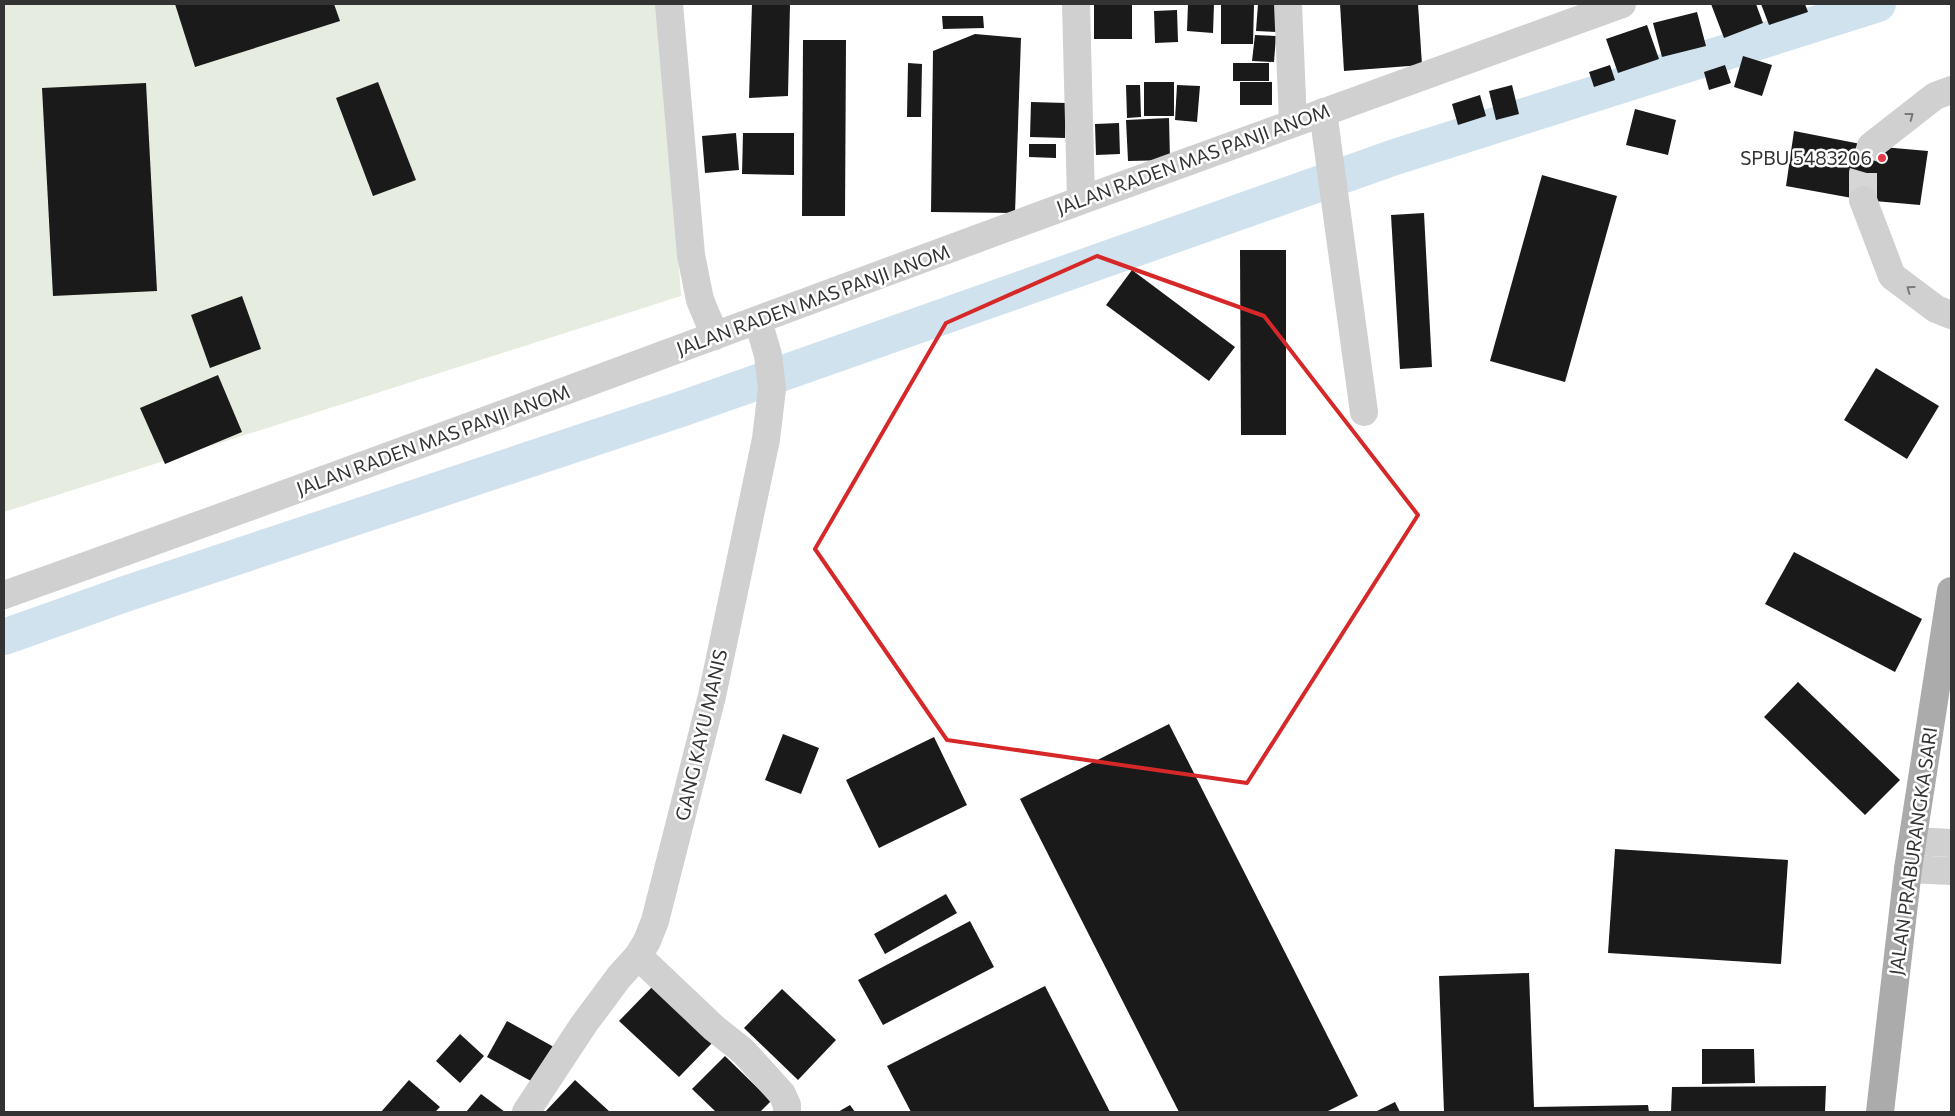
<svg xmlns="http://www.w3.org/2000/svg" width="1955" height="1116" viewBox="0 0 1955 1116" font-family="Commissioner,sans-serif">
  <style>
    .green { fill: #e6ecdf }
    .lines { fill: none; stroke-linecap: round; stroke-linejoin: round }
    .canal { stroke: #cfe2ee; stroke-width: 36 }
    .building { fill: #1a1a1a }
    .minor-tunnel { stroke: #d6d6d6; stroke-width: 28; stroke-dasharray: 28 14; stroke-linecap: butt }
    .minor { stroke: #d0d0d0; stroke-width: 28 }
    .major { stroke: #ababab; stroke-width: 28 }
    .oneway { stroke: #7a7a7a }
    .marked { fill: none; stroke: #d62828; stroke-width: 4; stroke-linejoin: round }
    .poi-dot { fill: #e63946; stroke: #fff; stroke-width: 2 }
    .labels { text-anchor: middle; stroke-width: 5; stroke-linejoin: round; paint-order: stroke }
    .poi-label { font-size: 19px; fill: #333; stroke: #fff; text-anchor: end }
    .street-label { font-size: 19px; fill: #333; stroke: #fff }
  </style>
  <rect width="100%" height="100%" fill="#fff"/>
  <path class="green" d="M 4,4 L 661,4 L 681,296 L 4,512 Z"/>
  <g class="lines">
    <path class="canal" d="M 4,637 L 125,594 L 684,408 L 1395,157 L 1878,4"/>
  </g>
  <g class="building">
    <path d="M 175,4 L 334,4 L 340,21 L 195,67 Z"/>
    <path d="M 752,4 L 790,4 L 788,96 L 749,98 Z"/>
    <rect x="1094" y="4" width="38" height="35"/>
    <path d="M 1188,4 L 1214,4 L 1213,33 L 1187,31 Z"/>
    <path d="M 1221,4 L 1254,4 L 1253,44 L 1221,44 Z"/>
    <path d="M 1258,4 L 1280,4 L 1278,32 L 1256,31 Z"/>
    <path d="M 1340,4 L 1418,4 L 1422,65 L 1344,71 Z"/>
    <path d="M 1711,4 L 1756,4 L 1763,23 L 1724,38 Z"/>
    <path d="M 1761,4 L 1805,4 L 1808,12 L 1769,25 Z"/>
    <path d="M 1177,10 L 1178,42 L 1155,43 L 1154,11 Z"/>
    <path d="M 1697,12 L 1706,46 L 1662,57 L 1653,23 Z"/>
    <path d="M 942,16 L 983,16 L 984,28 L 943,29 Z"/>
    <path d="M 1647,25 L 1659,59 L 1618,73 L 1606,39 Z"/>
    <path d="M 975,34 L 1021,38 L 1015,213 L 931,212 L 933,51 Z"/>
    <path d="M 1255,35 L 1276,36 L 1274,62 L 1252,61 Z"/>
    <path d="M 803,40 L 846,40 L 845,216 L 802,216 Z"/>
    <path d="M 1743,56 L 1772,65 L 1762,96 L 1734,87 Z"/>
    <path d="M 908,63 L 922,64 L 921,117 L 907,117 Z"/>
    <rect x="1233" y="63" width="36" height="18"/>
    <path d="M 1610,65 L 1615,80 L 1594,87 L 1589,72 Z"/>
    <path d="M 1725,65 L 1731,83 L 1709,90 L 1704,72 Z"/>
    <path d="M 378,82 L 416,180 L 373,196 L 336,98 Z"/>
    <rect x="1144" y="82" width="30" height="34"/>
    <rect x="1240" y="82" width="32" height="23"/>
    <path d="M 146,83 L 157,291 L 53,296 L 42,88 Z"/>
    <path d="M 1126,85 L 1140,85 L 1141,117 L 1127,118 Z"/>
    <path d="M 1177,85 L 1200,86 L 1197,122 L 1175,120 Z"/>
    <path d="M 1512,85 L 1519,114 L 1496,120 L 1489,91 Z"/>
    <path d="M 1480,95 L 1486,116 L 1458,125 L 1452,104 Z"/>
    <path d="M 1031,102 L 1066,103 L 1065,138 L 1030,137 Z"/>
    <path d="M 1635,109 L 1676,120 L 1668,155 L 1626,145 Z"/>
    <path d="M 1169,118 L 1170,160 L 1128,161 L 1126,120 Z"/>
    <path d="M 1119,123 L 1120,154 L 1096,155 L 1095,124 Z"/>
    <path d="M 1794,131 L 1871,146 L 1928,151 L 1920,205 L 1863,200 L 1786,186 Z"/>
    <path d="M 736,133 L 739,170 L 705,173 L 702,136 Z"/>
    <path d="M 743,133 L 794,133 L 794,175 L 742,174 Z"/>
    <path d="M 1029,144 L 1056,144 L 1056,158 L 1029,157 Z"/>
    <path d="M 1542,175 L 1617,196 L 1565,382 L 1490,361 Z"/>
    <path d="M 1424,213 L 1432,367 L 1400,369 L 1391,215 Z"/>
    <path d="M 1240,250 L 1286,250 L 1286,435 L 1241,435 Z"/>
    <path d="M 1132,270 L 1235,347 L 1209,381 L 1106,305 Z"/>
    <path d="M 242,296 L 261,349 L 210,368 L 191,315 Z"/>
    <path d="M 1876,368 L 1939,406 L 1907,459 L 1844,420 Z"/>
    <path d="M 218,375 L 242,432 L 165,464 L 140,408 Z"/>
    <path d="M 1794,552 L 1922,619 L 1895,672 L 1765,604 Z"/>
    <path d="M 1798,682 L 1900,780 L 1865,815 L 1764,717 Z"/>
    <path d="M 1169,724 L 1358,1096 L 1326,1112 L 1179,1112 L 1020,799 Z"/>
    <path d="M 783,734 L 819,748 L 801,794 L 765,780 Z"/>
    <path d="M 934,737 L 967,805 L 879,848 L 846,780 Z"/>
    <path d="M 1615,849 L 1788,860 L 1781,964 L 1608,953 Z"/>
    <path d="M 946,894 L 957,913 L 885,954 L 874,934 Z"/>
    <path d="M 970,921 L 994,967 L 883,1025 L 858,980 Z"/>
    <path d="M 1529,973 L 1534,1107 L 1648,1105 L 1649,1112 L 1444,1112 L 1439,976 Z"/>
    <path d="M 655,984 L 715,1040 L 679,1077 L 619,1021 Z"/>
    <path d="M 1045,986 L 1110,1112 L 911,1112 L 887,1066 Z"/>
    <path d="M 782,989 L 836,1040 L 798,1080 L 744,1028 Z"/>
    <path d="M 507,1021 L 561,1051 L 542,1087 L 487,1057 Z"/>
    <path d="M 460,1034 L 484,1056 L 460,1083 L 436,1061 Z"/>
    <path d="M 1702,1049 L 1754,1049 L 1755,1083 L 1702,1084 Z"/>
    <path d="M 725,1056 L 771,1101 L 760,1112 L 716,1112 L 692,1089 Z"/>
    <path d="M 409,1080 L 440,1107 L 435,1112 L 381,1112 Z"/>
    <path d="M 575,1080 L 610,1112 L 545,1112 Z"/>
    <path d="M 1826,1086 L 1825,1112 L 1671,1112 L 1672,1087 Z"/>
    <path d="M 481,1094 L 505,1112 L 466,1112 Z"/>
    <path d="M 1395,1102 L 1400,1112 L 1375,1112 Z"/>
    <path d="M 850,1105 L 855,1112 L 838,1112 Z"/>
  </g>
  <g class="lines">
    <path class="minor-tunnel" d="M 1863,200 L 1863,173 L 1871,146"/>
    <g class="minor">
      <path d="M 669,4 L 691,255 L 700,300 L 715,336"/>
      <path d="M 1076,4 L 1081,200"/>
      <path d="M 1288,4 L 1293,122"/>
      <path d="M 1323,112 L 1364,412"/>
      <path d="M 1871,146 L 1935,96 L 1951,90"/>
      <path d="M 1863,200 L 1892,276 L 1936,309 L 1951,315"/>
      <path d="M 4,595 C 366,467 725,331 1085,199 C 1264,133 1443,68 1622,4"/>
      <path d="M 1913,841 L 1951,843"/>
      <path d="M 1908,869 L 1951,871"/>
      <path d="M 638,956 L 714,1028 L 743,1051 L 782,1094 L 787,1105 L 787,1112"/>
      <path d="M 526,1112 L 584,1024 L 619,977 L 638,956 L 647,941 L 655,921 L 712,696 L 766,439 L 772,389 L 768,355 L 758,321"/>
    </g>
    <path class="major" d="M 1880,1112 L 1908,869 L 1951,591"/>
  </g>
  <defs><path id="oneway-chevron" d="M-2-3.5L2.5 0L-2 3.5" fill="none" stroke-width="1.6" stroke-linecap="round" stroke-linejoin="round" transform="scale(1.25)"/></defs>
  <g class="oneway">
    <use href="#oneway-chevron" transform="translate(1910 116) rotate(-37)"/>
    <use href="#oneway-chevron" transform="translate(1910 289) rotate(-144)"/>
  </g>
  <path class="marked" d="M 1097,256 L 1264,316 L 1418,515 L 1247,783 L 947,740 L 815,549 L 946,323 Z"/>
  <circle class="poi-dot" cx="1882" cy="158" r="5"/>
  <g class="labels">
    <g class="poi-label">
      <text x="1872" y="165">SPBU 5483206</text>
    </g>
    <g class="street-label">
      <text transform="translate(1193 159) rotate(-20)" y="7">JALAN RADEN MAS PANJI ANOM</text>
      <text transform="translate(813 300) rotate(-20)" y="7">JALAN RADEN MAS PANJI ANOM</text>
      <text transform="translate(433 440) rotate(-20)" y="7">JALAN RADEN MAS PANJI ANOM</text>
      <text transform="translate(701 735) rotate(-77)" y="7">GANG KAYU MANIS</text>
      <text transform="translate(1913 851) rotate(-82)" y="7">JALAN PRABURANGKA SARI</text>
    </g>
  </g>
  <rect width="1955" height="1116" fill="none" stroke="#333333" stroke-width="10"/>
</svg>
